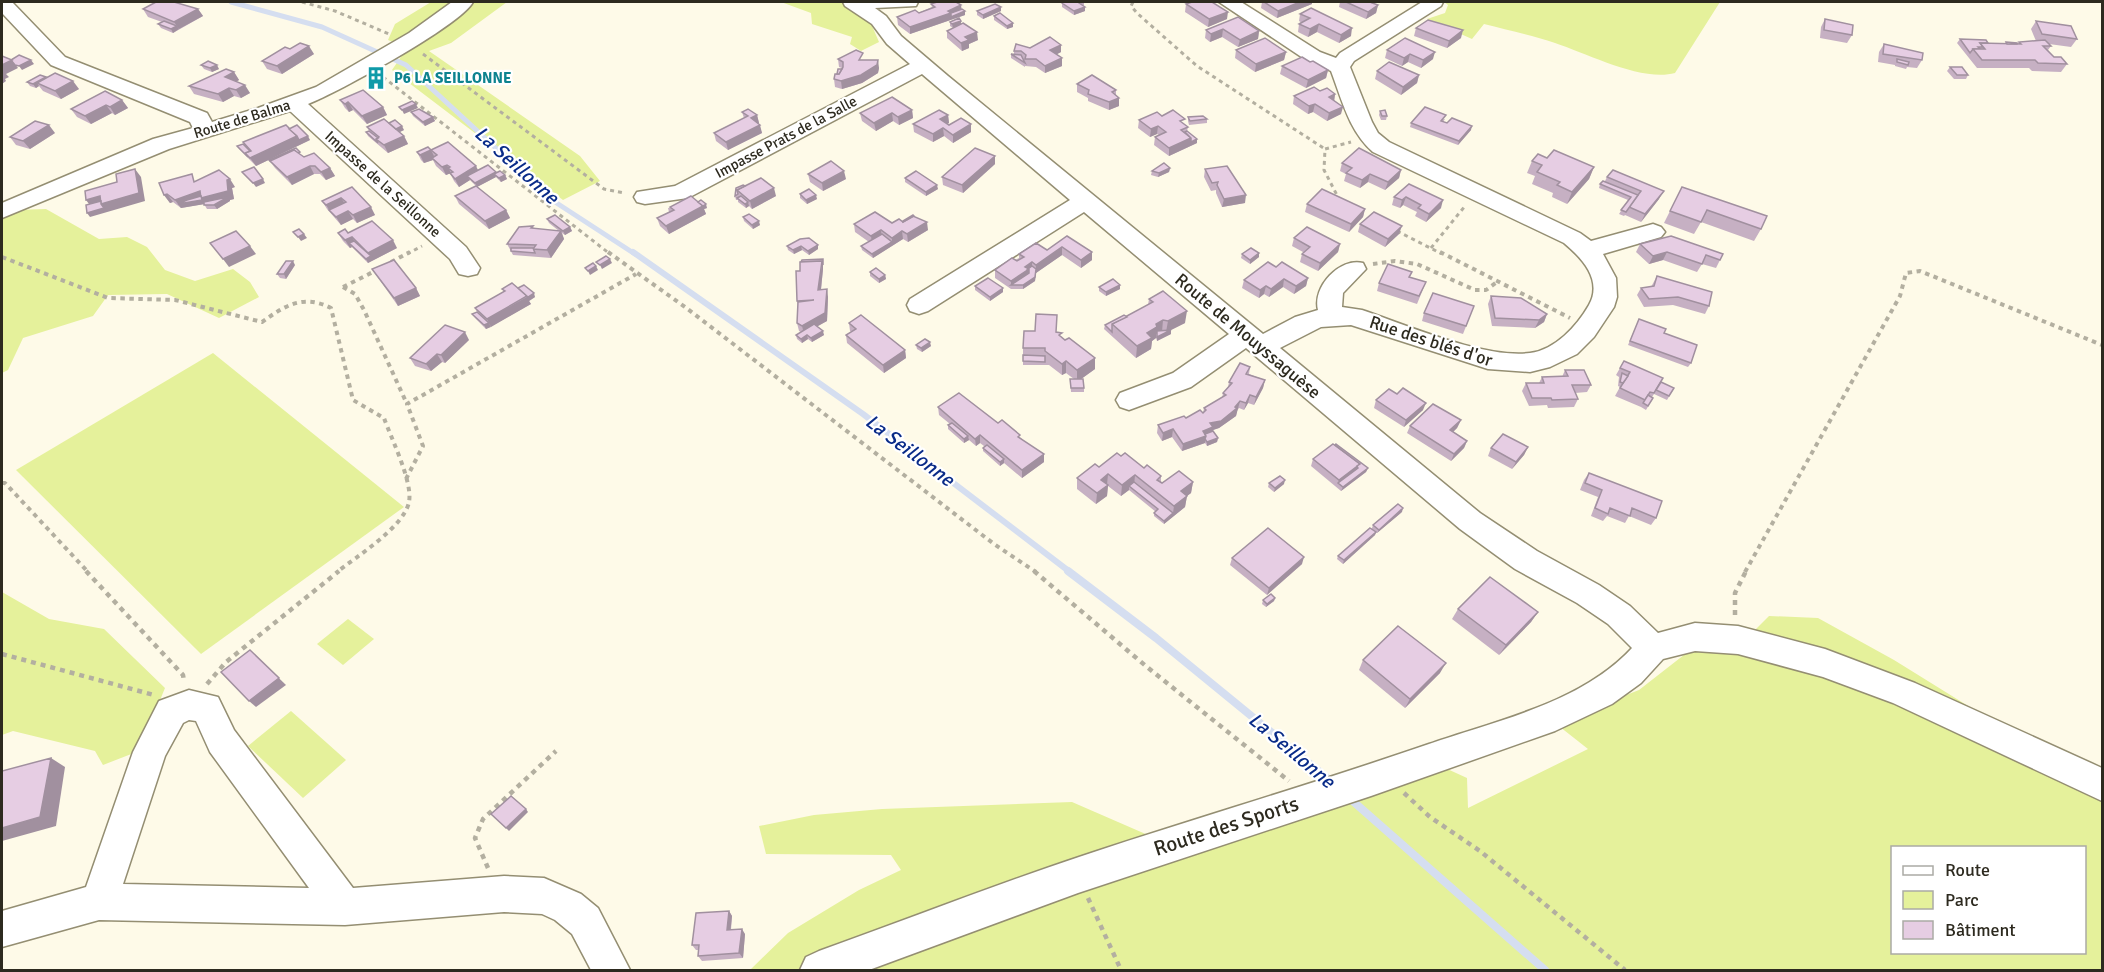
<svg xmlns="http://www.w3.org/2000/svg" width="2104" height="972" viewBox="0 0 2104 972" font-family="Signika,sans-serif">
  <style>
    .green { fill: #e5f19b; fill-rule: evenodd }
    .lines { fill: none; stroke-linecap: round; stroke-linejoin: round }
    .stream-far2 { stroke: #d5def0; stroke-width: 5 }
    .stream-far1 { stroke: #d5def0; stroke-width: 6 }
    .stream { stroke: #d5def0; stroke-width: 8 }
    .minor-casing { stroke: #948e72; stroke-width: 3 }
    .path-far2 { stroke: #b3afa0; stroke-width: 3; stroke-dasharray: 4 4; stroke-linecap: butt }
    .path-far1 { stroke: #b3afa0; stroke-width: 4; stroke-dasharray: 4.5 4.5; stroke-linecap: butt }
    .path { stroke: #b3afa0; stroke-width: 4.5; stroke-dasharray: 5 5; stroke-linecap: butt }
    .minor { fill: #fff; fill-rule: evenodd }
    .wall { fill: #c6b0c3 }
    .shaded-wall { fill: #a1909f }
    .building { fill: #e6cde3; stroke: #a1909f; stroke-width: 1.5 }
    .labels { text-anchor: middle; stroke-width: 4.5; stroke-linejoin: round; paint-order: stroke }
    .far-culture-label { font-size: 15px; font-weight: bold; fill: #0d838f; stroke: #fff; text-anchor: start }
    .far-street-label { font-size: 15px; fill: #2d2a1f; stroke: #fff }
    .street-label { font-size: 18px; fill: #2d2a1f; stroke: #fff }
    .water-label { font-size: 20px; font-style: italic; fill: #092b88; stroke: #fff }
    .near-street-label { font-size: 21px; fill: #2d2a1f; stroke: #fff }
  </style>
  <rect width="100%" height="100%" fill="#fefae8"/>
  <g class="green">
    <path d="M 431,2 L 507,2 L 451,43 L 429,51 L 580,156 L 600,181 L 563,200 L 392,70 L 407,48 L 388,40 L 395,24 Z"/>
    <path d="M 781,2 L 854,2 L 863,5 L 879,42 L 861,51 L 850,44 L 852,37 L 812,24 L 811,13 Z"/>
    <path d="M 1444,2 L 1720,2 L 1675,73 C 1642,82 1588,54 1555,43 C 1532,35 1507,30 1484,24 L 1472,39 L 1427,19 L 1445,13 L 1448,5 Z"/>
    <path d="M 46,209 L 99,239 L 127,237 L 147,247 L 165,270 L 195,281 L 233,269 L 250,282 L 259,297 L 219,318 L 167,294 L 108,295 L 93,316 L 23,338 L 8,370 L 2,373 L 2,217 L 15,210 Z"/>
    <path d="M 213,353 L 404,507 L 201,654 L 16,470 Z"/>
    <path d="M 2,592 L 49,619 L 104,629 L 165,688 L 139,751 L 103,765 L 95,751 L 13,731 L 2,735 Z"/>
    <path d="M 1769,616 L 1818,618 L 1894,660 L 1973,709 L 1984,730 L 2102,791 L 2102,970 L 750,970 L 788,933 L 859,890 L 901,870 L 891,855 L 766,854 L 759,826 L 814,815 L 882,809 L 1072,802 L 1187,852 L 1432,762 L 1467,778 L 1468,808 L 1588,749 L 1555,723 L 1639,690 L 1689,651 L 1737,648 ZM 1892,848 L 2084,848 L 2084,952 L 1892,952 Z"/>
    <path d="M 348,619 L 374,639 L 343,665 L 317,644 Z"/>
    <path d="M 291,711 L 346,760 L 303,798 L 248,746 Z"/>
  </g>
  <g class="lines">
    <path class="stream-far2" d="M 231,2 L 322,27 L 406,65 L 552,200 L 635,254"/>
    <path class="stream-far1" d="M 633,252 L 863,414 L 1070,572"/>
    <g class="stream">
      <path d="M 1068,571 L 1156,638 L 1332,782"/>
      <path d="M 1347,796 L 1545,970"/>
    </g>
    <g class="minor-casing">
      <g id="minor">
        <path d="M 2,2 L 12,2 L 65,57 L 207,113 L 212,122 L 258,108 L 316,87 L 409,33 L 452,2 L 473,2 C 461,25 337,93 308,104 L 466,247 L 480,268 L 477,274 L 468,276 L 459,274 L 450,259 L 290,111 L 169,149 L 2,218 L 2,203 L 153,139 L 193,128 L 190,122 L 51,65 L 2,13 Z"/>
        <path d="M 843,2 L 918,2 L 916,6 L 875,8 L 886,16 L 901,36 L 948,76 L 1263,334 L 1295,317 L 1318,310 C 1312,287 1340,257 1363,263 L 1366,269 L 1343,293 L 1342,307 L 1362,310 C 1407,325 1484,359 1530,353 C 1555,350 1577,326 1589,305 C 1603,280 1582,258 1564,243 L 1373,152 C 1349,131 1342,100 1331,71 L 1306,60 L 1219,2 L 1241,2 L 1320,52 L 1336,58 L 1340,53 L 1422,2 L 1443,2 L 1441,6 L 1354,61 L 1350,67 L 1372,122 L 1378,133 L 1389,142 L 1580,233 L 1591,241 L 1653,224 L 1661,227 L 1665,232 L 1661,237 L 1603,254 L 1616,278 L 1617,297 L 1614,307 L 1594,337 L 1577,354 L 1550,367 L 1530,372 L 1488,369 L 1351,325 L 1321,327 L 1280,348 L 1480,513 L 1537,551 L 1599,585 L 1630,606 L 1658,633 L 1695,623 L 1738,626 L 1825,649 L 1915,683 L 2102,768 L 2102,801 L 1893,703 L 1823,677 L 1738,654 L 1695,651 L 1663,659 L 1641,683 L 1612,704 L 1555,731 L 1371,796 L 1078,893 L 869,970 L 800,970 L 806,957 L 819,951 C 906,920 992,886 1079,857 C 1196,818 1313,784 1429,744 C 1498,720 1581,703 1632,648 L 1608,624 L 1577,603 L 1515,569 L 1460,529 L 1246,348 L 1191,387 L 1129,410 L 1120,407 L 1116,400 L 1120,393 L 1173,373 L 1229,334 L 1084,212 L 928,311 L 919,314 L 910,311 L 907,305 L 910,299 L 1070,200 L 922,74 L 688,198 L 645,204 L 637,202 L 634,197 L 637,192 L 675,186 L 910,64 L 887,44 L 872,24 L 845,6 Z"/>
        <path d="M 189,690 L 218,697 L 234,730 L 353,888 L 504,876 L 544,878 L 581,894 L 598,908 L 630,970 L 591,970 L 572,934 L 555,920 L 542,914 L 504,912 L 345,925 L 99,920 L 2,947 L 2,911 L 86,887 L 133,752 L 159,701 ZM 189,720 L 196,721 L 210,752 L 309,888 L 123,884 L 165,756 L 183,723 Z"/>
      </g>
    </g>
    <g class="path-far2">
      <path d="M 302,2 L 335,11 L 389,34"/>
      <path d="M 1133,2 L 1131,6 L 1138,14 L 1197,66 L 1325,149"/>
      <path d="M 423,54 L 604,189 L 625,193"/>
      <path d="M 383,77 L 610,254"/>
      <path d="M 1340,201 L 1324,170 L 1325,149 L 1351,142"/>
      <path d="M 1397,231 L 1442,254"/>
      <path d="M 1431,248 L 1465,206"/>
      <path d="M 407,254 L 422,246"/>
    </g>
    <g class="path-far1">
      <path d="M 608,252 L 685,307 L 994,544 L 1036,572"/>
      <path d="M 1440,252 L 1570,318"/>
      <path d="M 2,257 L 108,298 L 175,300 L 262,322 C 286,305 303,294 331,308 L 353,400 L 384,418 C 391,438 413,482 409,502 C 404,527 356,557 337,572"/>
      <path d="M 391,262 L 410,252"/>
      <path d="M 1373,264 L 1395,261 L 1417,264 L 1475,290 L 1486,290 L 1497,282"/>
      <path d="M 343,287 L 355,294 L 364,310 L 407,404"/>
      <path d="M 343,287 L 377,270"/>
      <path d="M 406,479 L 423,446 L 407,404 L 636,274"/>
      <path d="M 2,483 L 5,483 L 88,572"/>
      <path d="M 1745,572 L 1900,296 L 1906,273 L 1920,271 L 2102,345"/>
    </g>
    <g class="path">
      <path d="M 86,571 L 183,675 L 184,681"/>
      <path d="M 1034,571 L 1147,667 L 1289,781"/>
      <path d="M 1735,615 L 1735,593 L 1746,571"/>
      <path d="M 2,654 L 154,695"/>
      <path d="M 207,684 L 226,662 L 339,571"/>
      <path d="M 1404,793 L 1430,817 L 1480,851 L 1625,970"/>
      <path d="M 488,868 L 475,838 L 483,819 L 556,751"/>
      <path d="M 1088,898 L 1121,970"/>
    </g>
    <use href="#minor" class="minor"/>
  </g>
  <g class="wall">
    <path d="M 1084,2 L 1084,5 L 1083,6 L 1085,7 L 1085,11 L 1074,15 L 1062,7 L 1062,3 Z"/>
    <path d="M 1183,2 L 1212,2 L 1227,19 L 1208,27 L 1185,12 L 1186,4 L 1187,4 Z"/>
    <path d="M 1262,2 L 1312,2 L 1312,4 L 1277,18 L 1261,8 Z"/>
    <path d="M 1340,2 L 1376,2 L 1375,4 L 1378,5 L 1376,13 L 1366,19 L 1339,7 Z"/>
    <path d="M 931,4 L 962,9 L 965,11 L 965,15 L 910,34 L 898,25 L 897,17 L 918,13 L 932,7 Z"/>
    <path d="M 143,9 L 198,9 L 203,16 L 173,33 L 161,28 L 158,24 L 162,22 L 148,17 Z"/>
    <path d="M 977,11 L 1001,11 L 983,19 L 977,15 Z"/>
    <path d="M 1300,14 L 1351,36 L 1339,43 L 1317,32 L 1308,37 L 1298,32 L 1299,24 L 1302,23 L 1299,21 Z"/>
    <path d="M 994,16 L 1013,27 L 1007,29 L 994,20 Z"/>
    <path d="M 1238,17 L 1259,31 L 1258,39 L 1238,47 L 1222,37 L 1210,42 L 1205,38 L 1206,30 Z"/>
    <path d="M 1825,19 L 1852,35 L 1847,43 L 1820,38 L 1821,27 Z"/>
    <path d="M 2036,21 L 2077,39 L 2071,47 L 2049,44 L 2051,46 L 2048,50 L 2054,57 L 2067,64 L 2061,72 L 2032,71 L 2029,68 L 1977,68 L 1957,43 L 1960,39 L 1988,43 L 2005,44 L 2006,42 L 2018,44 L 2019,42 L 2036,41 L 2031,29 Z"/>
    <path d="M 950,22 L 961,24 L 978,40 L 969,44 L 969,48 L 962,51 L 947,38 L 947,31 L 953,28 L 950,26 Z"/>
    <path d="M 1416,28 L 1461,38 L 1447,48 L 1414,36 Z"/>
    <path d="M 1405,38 L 1433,59 L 1421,68 L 1408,62 L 1402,66 L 1385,58 L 1387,50 Z"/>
    <path d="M 1884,44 L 1922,60 L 1917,68 L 1907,67 L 1906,69 L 1895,66 L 1895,65 L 1878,62 L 1879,52 Z"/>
    <path d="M 1030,48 L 1061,52 L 1057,54 L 1062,66 L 1045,73 L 1036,67 L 1025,66 L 1025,62 L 1025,67 L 1011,58 L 1011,54 L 1014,55 L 1014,51 Z"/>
    <path d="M 290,49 L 314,54 L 282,74 L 267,69 L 262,61 Z"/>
    <path d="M 1236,50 L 1286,52 L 1284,60 L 1255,72 L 1235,58 Z"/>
    <path d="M 838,59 L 864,60 L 879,68 L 878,73 L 862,83 L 842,89 L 835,87 L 834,79 L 837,74 L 842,68 L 839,67 Z"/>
    <path d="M 1310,62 L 1328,70 L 1326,78 L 1306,88 L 1280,74 L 1282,66 Z"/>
    <path d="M 201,65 L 219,69 L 212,72 L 204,69 Z"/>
    <path d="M 1950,67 L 1968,75 L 1966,79 L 1954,79 L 1947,71 Z"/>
    <path d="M 1377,71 L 1419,75 L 1417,83 L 1401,95 L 1375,79 Z"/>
    <path d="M 234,72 L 239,80 L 236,82 L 250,93 L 241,98 L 234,96 L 223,102 L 194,94 L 189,86 Z"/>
    <path d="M 47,78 L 79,89 L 61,99 L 43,91 L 39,86 L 36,88 L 30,86 L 27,82 Z"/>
    <path d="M 1077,84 L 1116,90 L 1116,95 L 1119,106 L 1109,110 L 1088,101 L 1088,98 L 1077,92 Z"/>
    <path d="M 1320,91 L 1335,94 L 1334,101 L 1341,114 L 1327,121 L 1313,112 L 1308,114 L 1293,104 L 1294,96 Z"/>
    <path d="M 122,100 L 128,108 L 115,115 L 112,113 L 91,124 L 77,117 L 71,109 Z"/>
    <path d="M 340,100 L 383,107 L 387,115 L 367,124 L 353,110 L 349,112 L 345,108 Z"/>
    <path d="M 912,110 L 913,118 L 899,125 L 893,121 L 876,131 L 862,121 L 860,113 Z"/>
    <path d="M 1380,111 L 1387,116 L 1386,120 L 1381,120 L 1379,115 Z"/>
    <path d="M 411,112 L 433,117 L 435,121 L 425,126 L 413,116 Z"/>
    <path d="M 742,112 L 757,115 L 759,123 L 758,123 L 762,133 L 728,150 L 716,141 L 714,133 L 744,118 Z"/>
    <path d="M 948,115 L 949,123 L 947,124 L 971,132 L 953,143 L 944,136 L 933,142 L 914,132 L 913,124 Z"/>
    <path d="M 1162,116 L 1184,125 L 1188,127 L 1187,131 L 1197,143 L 1169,156 L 1154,145 L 1155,137 L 1159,135 L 1157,134 L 1150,137 L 1138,128 L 1139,120 Z"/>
    <path d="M 1188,117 L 1207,119 L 1207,123 L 1189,125 L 1188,121 Z"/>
    <path d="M 1445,119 L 1443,122 L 1471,130 L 1458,145 L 1410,127 L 1411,123 Z"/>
    <path d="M 389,123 L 404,130 L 399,132 L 404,136 L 408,144 L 388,153 L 368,136 L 366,132 L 369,131 L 367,127 Z"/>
    <path d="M 289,129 L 310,140 L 256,166 L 240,150 L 237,146 Z"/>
    <path d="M 55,133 L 30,149 L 16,145 L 10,137 Z"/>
    <path d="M 431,150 L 478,170 L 505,175 L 507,179 L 501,182 L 496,177 L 477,187 L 506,210 L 510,218 L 489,229 L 459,204 L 455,196 L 476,186 L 470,180 L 459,187 L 454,181 L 450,173 L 451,173 L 446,175 L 436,166 L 433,160 L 424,163 L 421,160 L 417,152 Z"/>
    <path d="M 302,156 L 330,168 L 335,176 L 326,180 L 320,174 L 314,174 L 292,185 L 275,168 L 269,160 Z"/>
    <path d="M 995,156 L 995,164 L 963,193 L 943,185 L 942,177 Z"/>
    <path d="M 1547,158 L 1594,167 L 1589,179 L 1567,204 L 1552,197 L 1553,193 L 1532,184 L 1535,176 L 1527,173 L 1532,161 Z"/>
    <path d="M 1342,163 L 1401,170 L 1399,178 L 1385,190 L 1368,182 L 1360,188 L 1344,181 L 1346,174 L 1340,171 Z"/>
    <path d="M 1170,168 L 1169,172 L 1158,177 L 1151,175 L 1152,171 Z"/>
    <path d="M 1205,169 L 1245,203 L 1222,207 L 1216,193 L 1216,190 L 1211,191 L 1204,177 Z"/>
    <path d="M 808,174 L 846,179 L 823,191 L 810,182 Z"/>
    <path d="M 1607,177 L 1659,199 L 1641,222 L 1625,215 L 1624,216 L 1619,214 L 1628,200 L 1599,188 L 1600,184 L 1605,181 Z"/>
    <path d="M 905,178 L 938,189 L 926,196 L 905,182 Z"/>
    <path d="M 196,181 L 235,187 L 232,188 L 234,199 L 230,200 L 230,201 L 217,209 L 207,209 L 204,204 L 181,208 L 173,202 L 170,203 L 164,195 Z"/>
    <path d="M 1409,184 L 1441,208 L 1426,222 L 1415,216 L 1417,212 L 1403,205 L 1400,208 L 1392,205 L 1394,197 Z"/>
    <path d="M 745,186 L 776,196 L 752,209 L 749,206 L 746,208 L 738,202 L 738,200 L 736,200 L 735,196 L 736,188 Z"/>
    <path d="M 352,187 L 375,215 L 357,223 L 353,219 L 341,225 L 327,209 L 322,201 Z"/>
    <path d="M 1682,187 L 1761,229 L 1754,241 L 1701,222 L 1694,234 L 1664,223 Z"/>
    <path d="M 800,194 L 817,199 L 807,204 L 800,198 Z"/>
    <path d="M 1307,204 L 1365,209 L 1363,217 L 1349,232 L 1305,212 Z"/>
    <path d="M 668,208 L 707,208 L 704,209 L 706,214 L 669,234 L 660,226 L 657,218 L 669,212 Z"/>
    <path d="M 743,217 L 760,225 L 753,229 L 744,221 Z"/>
    <path d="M 547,219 L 570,227 L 572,231 L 565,235 L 562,233 L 564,239 L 551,258 L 513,255 L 507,244 L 533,226 L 534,229 L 559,231 L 549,223 Z"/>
    <path d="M 903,221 L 928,230 L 908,242 L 903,239 L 873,258 L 862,250 L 861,246 L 869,242 L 855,232 L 854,224 L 892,223 Z"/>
    <path d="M 1360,224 L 1399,234 L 1385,247 L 1358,232 Z"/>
    <path d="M 338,233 L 348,233 L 397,248 L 368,263 L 352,247 L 350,248 L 343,241 Z"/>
    <path d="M 1067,236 L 1092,260 L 1081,268 L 1062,255 L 1036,273 L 1035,281 L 1023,289 L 1011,289 L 995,278 L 995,270 L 1019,258 L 1019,254 L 1047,250 Z"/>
    <path d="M 1671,236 L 1720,260 L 1716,268 L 1702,264 L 1697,272 L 1663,260 L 1649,264 L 1636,252 L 1640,244 Z"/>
    <path d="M 809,238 L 818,249 L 809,255 L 802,250 L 794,254 L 788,250 L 787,246 Z"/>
    <path d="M 1294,238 L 1340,244 L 1338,252 L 1318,271 L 1300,262 L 1302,254 L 1303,252 L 1292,246 Z"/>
    <path d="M 1259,253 L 1259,257 L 1250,264 L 1241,258 L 1242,254 Z"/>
    <path d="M 823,259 L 823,269 L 821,290 L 828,297 L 827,321 L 817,326 L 824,335 L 812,342 L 808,339 L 802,343 L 797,339 L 796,335 L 801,332 L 799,331 L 797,323 L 798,305 L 797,301 L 800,271 Z"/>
    <path d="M 295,265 L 286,279 L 280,278 L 277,274 Z"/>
    <path d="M 1276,267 L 1308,278 L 1306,286 L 1294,294 L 1283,287 L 1269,297 L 1264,294 L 1259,298 L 1242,288 L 1244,280 Z"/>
    <path d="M 372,269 L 416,288 L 420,296 L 398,306 Z"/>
    <path d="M 870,272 L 885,275 L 886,279 L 879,283 L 870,276 Z"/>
    <path d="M 1412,272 L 1410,277 L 1426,282 L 1417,304 L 1377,291 L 1379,283 Z"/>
    <path d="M 1657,276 L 1709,306 L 1705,314 L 1673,305 L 1644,307 L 1637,295 L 1641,288 L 1651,287 Z"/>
    <path d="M 1120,285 L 1120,289 L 1106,296 L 1099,291 L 1099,287 Z"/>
    <path d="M 975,286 L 1003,288 L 1003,292 L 990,301 L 975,290 Z"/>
    <path d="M 518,288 L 535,297 L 529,301 L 531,304 L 486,329 L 475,318 L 472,314 L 477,312 L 475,308 L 504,292 L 502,289 Z"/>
    <path d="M 1491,296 L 1547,314 L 1544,322 L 1535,328 L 1492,326 L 1488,304 Z"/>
    <path d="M 1149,299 L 1185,323 L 1171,330 L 1171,334 L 1157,341 L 1156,338 L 1152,341 L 1151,349 L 1136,358 L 1104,329 L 1105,325 L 1127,317 L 1148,305 Z"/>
    <path d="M 1474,306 L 1463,334 L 1422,321 L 1424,313 Z"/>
    <path d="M 1639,319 L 1664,333 L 1691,363 L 1688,367 L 1628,345 Z"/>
    <path d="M 849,323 L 905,350 L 906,358 L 884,373 L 847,343 L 846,335 L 852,332 L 850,331 Z"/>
    <path d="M 1056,332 L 1095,369 L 1081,379 L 1084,388 L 1084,392 L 1071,392 L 1070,379 L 1074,379 L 1066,373 L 1062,375 L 1049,365 L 1023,365 L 1023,348 Z"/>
    <path d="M 469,340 L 445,363 L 442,362 L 431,371 L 415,366 L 410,358 Z"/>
    <path d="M 916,345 L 931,346 L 922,352 L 917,349 Z"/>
    <path d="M 1624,361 L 1658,386 L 1674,388 L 1667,400 L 1654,394 L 1652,397 L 1653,398 L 1646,410 L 1641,407 L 1642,406 L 1641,407 L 1615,396 L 1620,387 L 1618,386 L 1619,377 L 1616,375 Z"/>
    <path d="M 1250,367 L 1249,374 L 1265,380 L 1263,388 L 1254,405 L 1248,403 L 1244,410 L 1239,408 L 1237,411 L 1236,416 L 1219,428 L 1213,430 L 1213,431 L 1218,438 L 1217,442 L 1207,446 L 1205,443 L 1182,451 L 1172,437 L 1162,441 L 1157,433 L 1158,425 L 1203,413 L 1204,408 L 1222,398 L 1223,393 L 1228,387 L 1229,382 Z"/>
    <path d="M 1565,370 L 1591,385 L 1587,392 L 1575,393 L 1578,399 L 1574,407 L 1548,408 L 1547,405 L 1529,406 L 1522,391 L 1526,383 L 1539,383 L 1542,377 L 1562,377 Z"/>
    <path d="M 1376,400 L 1423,410 L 1404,427 L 1374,408 Z"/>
    <path d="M 938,407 L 998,423 L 1021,438 L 1044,462 L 1022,478 L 1004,463 L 1000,466 L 983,451 L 983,448 L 984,446 L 980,443 L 976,446 L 969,440 L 964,443 L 948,429 L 948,425 L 950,424 L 939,415 Z"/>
    <path d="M 1461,420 L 1457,428 L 1453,432 L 1467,441 L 1464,448 L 1451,461 L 1407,433 L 1410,426 Z"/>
    <path d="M 1528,447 L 1524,455 L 1512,469 L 1488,456 L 1491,448 Z"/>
    <path d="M 1121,456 L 1161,476 L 1161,482 L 1162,483 L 1193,482 L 1191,493 L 1187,496 L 1185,507 L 1164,524 L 1154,516 L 1154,513 L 1156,512 L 1129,490 L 1121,496 L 1108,486 L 1107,496 L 1096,504 L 1077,489 L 1077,478 Z"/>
    <path d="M 1313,459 L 1368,468 L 1366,472 L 1341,491 L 1311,466 Z"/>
    <path d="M 1589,473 L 1656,518 L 1651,525 L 1629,516 L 1625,523 L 1607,516 L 1603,521 L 1591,516 L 1598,497 L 1580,490 L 1584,480 Z"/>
    <path d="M 1269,483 L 1284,484 L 1274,492 L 1268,487 Z"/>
    <path d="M 1402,512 L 1377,533 L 1376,532 L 1375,535 L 1343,564 L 1337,559 L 1338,556 L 1372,528 L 1373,525 Z"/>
    <path d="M 1232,558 L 1302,564 L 1267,595 L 1230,565 Z"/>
    <path d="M 1275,598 L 1274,601 L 1266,607 L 1262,604 L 1263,600 Z"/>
    <path d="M 1458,609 L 1538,612 L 1531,622 L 1499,655 L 1452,619 Z"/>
    <path d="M 1363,660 L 1440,673 L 1405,708 L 1359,670 Z"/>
    <path d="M 729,911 L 732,916 L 731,930 L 745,934 L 743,958 L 702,961 L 698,956 L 699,950 L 696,950 L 692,945 Z"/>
  </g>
  <g class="shaded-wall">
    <path d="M 1300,2 L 1312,2 L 1312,4 L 1277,18 L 1278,11 Z"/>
    <path d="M 961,5 L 962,12 L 965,11 L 965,15 L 910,34 L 910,27 Z"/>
    <path d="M 1378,5 L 1376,13 L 1366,19 L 1368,12 Z"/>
    <path d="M 1001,7 L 1001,11 L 983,19 L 983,15 Z"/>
    <path d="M 1085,7 L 1085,11 L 1074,15 L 1074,11 Z"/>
    <path d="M 198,9 L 203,16 L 179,29 L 174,22 Z"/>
    <path d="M 1228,12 L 1227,19 L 1208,27 L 1209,19 Z"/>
    <path d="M 961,21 L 961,25 L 953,28 L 952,24 Z"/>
    <path d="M 1013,23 L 1013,27 L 1007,29 L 1007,26 Z"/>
    <path d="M 1319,24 L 1317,32 L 1308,37 L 1310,29 Z"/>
    <path d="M 177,26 L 179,29 L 173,33 L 171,29 Z"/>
    <path d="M 1352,28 L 1351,36 L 1339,43 L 1341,35 Z"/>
    <path d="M 1223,29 L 1222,37 L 1210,42 L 1211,34 Z"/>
    <path d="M 1463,30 L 1461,38 L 1447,48 L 1449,41 Z"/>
    <path d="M 1259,31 L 1258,39 L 1238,47 L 1240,40 Z"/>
    <path d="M 977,32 L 978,40 L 969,44 L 969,48 L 962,51 L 961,43 L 965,37 Z"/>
    <path d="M 1061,45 L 1061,52 L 1050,58 L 1050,50 Z"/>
    <path d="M 309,46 L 314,54 L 282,74 L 277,66 Z"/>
    <path d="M 1286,52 L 1284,60 L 1255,72 L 1256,64 Z"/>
    <path d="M 1435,52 L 1433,59 L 1421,68 L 1423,60 Z"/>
    <path d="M 1410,54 L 1408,62 L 1402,66 L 1404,58 Z"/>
    <path d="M 1062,58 L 1062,66 L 1045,73 L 1045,66 Z"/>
    <path d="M 12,60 L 18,68 L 6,74 L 9,77 L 5,79 L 6,81 L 2,84 L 2,65 Z"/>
    <path d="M 31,60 L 34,64 L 22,70 L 19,66 Z"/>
    <path d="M 878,60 L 879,68 L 878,73 L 862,83 L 842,89 L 841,81 Z"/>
    <path d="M 217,65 L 219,69 L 212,72 L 210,68 Z"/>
    <path d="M 1328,70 L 1326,78 L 1306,88 L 1308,80 Z"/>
    <path d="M 234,72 L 239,80 L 230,85 L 225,77 Z"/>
    <path d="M 1419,75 L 1417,83 L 1401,95 L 1403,87 Z"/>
    <path d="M 46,77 L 37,83 L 39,86 L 36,88 L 33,84 Z"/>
    <path d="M 73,81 L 79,89 L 61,99 L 55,91 Z"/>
    <path d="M 245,85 L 250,93 L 241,98 L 236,90 Z"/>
    <path d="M 229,88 L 234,96 L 223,102 L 218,94 Z"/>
    <path d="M 1335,94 L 1334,102 L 1329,97 Z"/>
    <path d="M 1119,98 L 1119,106 L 1109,110 L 1109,102 Z"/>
    <path d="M 122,100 L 128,108 L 115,115 L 110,107 Z"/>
    <path d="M 348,102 L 353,110 L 349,112 L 345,104 Z"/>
    <path d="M 416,104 L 418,108 L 404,114 L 402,110 Z"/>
    <path d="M 1315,104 L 1313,112 L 1308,114 L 1309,106 Z"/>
    <path d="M 106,105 L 112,113 L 91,124 L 85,116 Z"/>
    <path d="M 383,107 L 387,115 L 367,124 L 362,116 Z"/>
    <path d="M 1343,107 L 1341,114 L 1327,121 L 1329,113 Z"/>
    <path d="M 912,110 L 913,118 L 899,125 L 898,117 Z"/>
    <path d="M 892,113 L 893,121 L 876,131 L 874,123 Z"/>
    <path d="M 757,115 L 759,123 L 753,126 L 751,118 Z"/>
    <path d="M 948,115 L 949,123 L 941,127 L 940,119 Z"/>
    <path d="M 433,117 L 435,121 L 425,126 L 423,122 Z"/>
    <path d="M 971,124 L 971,132 L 953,143 L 953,135 Z"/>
    <path d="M 49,125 L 55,133 L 30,149 L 23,141 Z"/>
    <path d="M 760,125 L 762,133 L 728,150 L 726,142 Z"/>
    <path d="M 402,126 L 404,130 L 396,134 L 394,130 Z"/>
    <path d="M 1158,126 L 1157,134 L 1150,137 L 1151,129 Z"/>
    <path d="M 1472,126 L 1471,130 L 1458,145 L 1459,141 Z"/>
    <path d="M 943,128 L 944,136 L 933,142 L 933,134 Z"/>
    <path d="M 297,136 L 308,136 L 310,140 L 256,166 L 250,158 Z"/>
    <path d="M 404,136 L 408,144 L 388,153 L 384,145 Z"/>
    <path d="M 1191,138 L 1197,139 L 1197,143 L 1169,156 L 1169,148 Z"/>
    <path d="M 431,150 L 435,158 L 432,158 L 433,160 L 424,163 L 420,155 Z"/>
    <path d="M 995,156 L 995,164 L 963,193 L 962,185 Z"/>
    <path d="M 447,165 L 451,173 L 446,175 L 442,167 Z"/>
    <path d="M 310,166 L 314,174 L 292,185 L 287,177 Z"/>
    <path d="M 476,166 L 480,174 L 467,176 L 470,180 L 459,187 L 455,179 Z"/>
    <path d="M 1594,167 L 1589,179 L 1567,204 L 1572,192 Z"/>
    <path d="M 330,168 L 335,176 L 326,180 L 321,172 Z"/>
    <path d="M 1170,168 L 1169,172 L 1158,177 L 1159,173 Z"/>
    <path d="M 135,169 L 141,177 L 145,201 L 90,217 L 87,213 L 92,208 L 86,200 L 100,196 Z"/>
    <path d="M 1401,170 L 1399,178 L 1385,190 L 1388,182 Z"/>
    <path d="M 844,171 L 846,179 L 823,191 L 822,183 Z"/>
    <path d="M 496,172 L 494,174 L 496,177 L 477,187 L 475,183 Z"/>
    <path d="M 1370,174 L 1368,182 L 1360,188 L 1362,180 Z"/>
    <path d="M 505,175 L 507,179 L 501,182 L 499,178 Z"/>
    <path d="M 230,179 L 235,187 L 232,188 L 234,199 L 230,200 L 230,201 L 217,209 L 214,205 L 205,204 L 181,208 L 175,200 Z"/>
    <path d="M 263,179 L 265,183 L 256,187 L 253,183 Z"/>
    <path d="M 937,185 L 938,189 L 926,196 L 926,192 Z"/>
    <path d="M 774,188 L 776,196 L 752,209 L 750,201 Z"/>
    <path d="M 1664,191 L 1659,199 L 1641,222 L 1645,214 Z"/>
    <path d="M 167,194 L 173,202 L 170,203 L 164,195 Z"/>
    <path d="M 816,195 L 817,199 L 807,204 L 806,200 Z"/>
    <path d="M 1246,195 L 1245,203 L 1222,207 L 1224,199 Z"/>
    <path d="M 1406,197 L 1403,205 L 1400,208 L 1402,200 Z"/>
    <path d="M 341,198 L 346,205 L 329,210 L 331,213 L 326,205 Z"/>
    <path d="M 1443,200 L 1441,208 L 1426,222 L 1429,214 Z"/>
    <path d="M 748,202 L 749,206 L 746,208 L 745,204 Z"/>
    <path d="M 706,204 L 707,208 L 704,209 L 706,214 L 669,234 L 666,226 Z"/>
    <path d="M 371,207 L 375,215 L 357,223 L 353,215 Z"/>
    <path d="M 1365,209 L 1363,217 L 1349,232 L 1351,224 Z"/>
    <path d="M 506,210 L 510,218 L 489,229 L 485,221 Z"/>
    <path d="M 348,211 L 353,219 L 341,225 L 336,217 Z"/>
    <path d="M 759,221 L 760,225 L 753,229 L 752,225 Z"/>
    <path d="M 927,222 L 928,230 L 908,242 L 907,234 Z"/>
    <path d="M 1402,226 L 1399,234 L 1385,247 L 1388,239 Z"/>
    <path d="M 570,227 L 572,231 L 565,235 L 563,231 Z"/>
    <path d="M 881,230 L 882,238 L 872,244 L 871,236 Z"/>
    <path d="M 561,231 L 564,239 L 551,258 L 547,250 Z"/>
    <path d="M 902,231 L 903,239 L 873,258 L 872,254 L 892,242 L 892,238 Z"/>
    <path d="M 304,234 L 307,238 L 301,241 L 298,237 Z"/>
    <path d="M 352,237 L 357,245 L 349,243 L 352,247 L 350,248 L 345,240 Z"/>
    <path d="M 393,240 L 397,248 L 368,263 L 366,259 L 371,256 L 368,253 Z"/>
    <path d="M 1340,244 L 1338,252 L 1318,271 L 1320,263 Z"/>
    <path d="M 818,245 L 818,249 L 809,255 L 808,251 Z"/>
    <path d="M 250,246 L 256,254 L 229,267 L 223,259 Z"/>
    <path d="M 801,246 L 802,250 L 794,254 L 793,250 Z"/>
    <path d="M 1062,247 L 1062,255 L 1036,273 L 1035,281 L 1023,289 L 1023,285 L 1035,277 L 1036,265 Z"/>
    <path d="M 1092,252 L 1092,260 L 1081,268 L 1081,260 Z"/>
    <path d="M 1667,252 L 1663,260 L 1649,264 L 1653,256 Z"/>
    <path d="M 1259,253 L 1259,257 L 1250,264 L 1250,260 Z"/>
    <path d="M 610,259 L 612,263 L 602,269 L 600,265 Z"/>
    <path d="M 823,259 L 823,269 L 820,298 L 818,290 Z"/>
    <path d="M 293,261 L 295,265 L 286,279 L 284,274 Z"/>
    <path d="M 1032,262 L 1032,270 L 1029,277 L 1011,285 L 1011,289 L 1011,281 L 1025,267 Z"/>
    <path d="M 596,266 L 598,270 L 590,275 L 588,271 Z"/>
    <path d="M 885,275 L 886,279 L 879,283 L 879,279 Z"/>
    <path d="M 1308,278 L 1306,286 L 1294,294 L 1296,286 Z"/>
    <path d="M 1284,279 L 1283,287 L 1269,297 L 1271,289 Z"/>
    <path d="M 1120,285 L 1120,289 L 1106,296 L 1106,292 Z"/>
    <path d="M 1266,286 L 1264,294 L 1259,298 L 1260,290 Z"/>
    <path d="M 416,288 L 420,296 L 398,306 L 394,298 Z"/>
    <path d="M 1003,288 L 1003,292 L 990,301 L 990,297 Z"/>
    <path d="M 827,289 L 828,297 L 827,321 L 804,334 L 802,326 Z"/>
    <path d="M 534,293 L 535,297 L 529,301 L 531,304 L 491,327 L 487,319 Z"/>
    <path d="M 1187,311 L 1185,323 L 1171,330 L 1171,334 L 1157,341 L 1157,337 L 1166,332 L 1168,321 Z"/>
    <path d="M 1547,314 L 1544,322 L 1535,328 L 1539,320 Z"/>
    <path d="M 1163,320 L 1162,332 L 1156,334 L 1156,338 L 1152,341 L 1151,349 L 1136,358 L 1137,346 L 1147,333 L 1156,324 Z"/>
    <path d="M 489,323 L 491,327 L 486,329 L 484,325 Z"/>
    <path d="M 823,331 L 824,335 L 812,342 L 811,338 Z"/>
    <path d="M 465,332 L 469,340 L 445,363 L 441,355 Z"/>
    <path d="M 807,335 L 808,339 L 802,343 L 801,339 Z"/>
    <path d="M 930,342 L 931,346 L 922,352 L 921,348 Z"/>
    <path d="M 905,350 L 906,358 L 884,373 L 883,365 Z"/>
    <path d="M 437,354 L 442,362 L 431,371 L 426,364 Z"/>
    <path d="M 1095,358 L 1095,369 L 1077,382 L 1077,370 Z"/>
    <path d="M 1066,361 L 1066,373 L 1062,375 L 1062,364 Z"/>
    <path d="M 1265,380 L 1263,388 L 1254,405 L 1256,397 Z"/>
    <path d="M 1250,395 L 1248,403 L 1244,410 L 1246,403 Z"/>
    <path d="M 1240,401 L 1236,416 L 1219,428 L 1213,430 L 1212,435 L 1206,437 L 1205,443 L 1182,451 L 1183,444 L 1203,431 L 1210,423 L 1235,407 Z"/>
    <path d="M 1426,403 L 1423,410 L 1404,427 L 1406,420 Z"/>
    <path d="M 1461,420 L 1457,428 L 1447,438 L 1450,430 Z"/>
    <path d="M 1173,429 L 1172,437 L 1162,441 L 1163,433 Z"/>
    <path d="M 980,435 L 980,443 L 976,446 L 975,439 Z"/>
    <path d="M 968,436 L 969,440 L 964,443 L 964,439 Z"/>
    <path d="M 1218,438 L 1217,442 L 1207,446 L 1207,442 Z"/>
    <path d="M 1467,441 L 1464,448 L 1451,461 L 1454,454 Z"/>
    <path d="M 1528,447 L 1524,455 L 1512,469 L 1516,462 Z"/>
    <path d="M 1044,454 L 1044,462 L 1022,478 L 1022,470 Z"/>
    <path d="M 1004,459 L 1004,463 L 1000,466 L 1000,462 Z"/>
    <path d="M 1360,464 L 1357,472 L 1338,483 L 1339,480 Z"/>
    <path d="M 1368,468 L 1366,472 L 1341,491 L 1343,487 Z"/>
    <path d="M 1108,474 L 1107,485 L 1101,480 Z"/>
    <path d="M 1135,475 L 1134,486 L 1129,486 L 1129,490 L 1121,496 L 1122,485 Z"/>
    <path d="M 1285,480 L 1284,484 L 1274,492 L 1275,488 Z"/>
    <path d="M 1193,482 L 1191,493 L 1187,496 L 1185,507 L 1164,524 L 1164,521 L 1173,513 L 1174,506 L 1181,491 Z"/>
    <path d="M 1108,485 L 1107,496 L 1096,504 L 1097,493 Z"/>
    <path d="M 1403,508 L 1402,512 L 1377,533 L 1379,530 Z"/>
    <path d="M 1376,532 L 1375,535 L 1343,564 L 1344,560 Z"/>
    <path d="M 1304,557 L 1302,564 L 1267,595 L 1269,588 Z"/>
    <path d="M 1275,598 L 1274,601 L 1266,607 L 1267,604 Z"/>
    <path d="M 1538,612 L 1531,622 L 1499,655 L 1506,645 Z"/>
    <path d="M 250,650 L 286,685 L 256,707 L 249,701 Z"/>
    <path d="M 1446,663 L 1440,673 L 1405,708 L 1410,699 Z"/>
    <path d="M 51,758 L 65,767 L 56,826 L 2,841 L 2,828 Z"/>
    <path d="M 526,809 L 528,812 L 509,831 L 506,828 Z"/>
    <path d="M 729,911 L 732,916 L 730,935 L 727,930 Z"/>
    <path d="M 742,929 L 745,934 L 743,958 L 739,953 Z"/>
  </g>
  <g class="building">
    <path d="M 156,2 L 174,2 L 198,9 L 174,22 L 143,9 Z"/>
    <path d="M 937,2 L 956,2 L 961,5 L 948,11 L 951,13 L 910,27 L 897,17 L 915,10 L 919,13 L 935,7 L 931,4 Z"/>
    <path d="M 1065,2 L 1084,2 L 1079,3 L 1085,7 L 1074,11 L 1062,3 Z"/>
    <path d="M 1192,2 L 1212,2 L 1228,12 L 1209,19 L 1186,4 Z"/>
    <path d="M 1264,2 L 1300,2 L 1278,11 Z"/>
    <path d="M 1346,2 L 1373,2 L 1372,3 L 1378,5 L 1368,12 Z"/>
    <path d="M 995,4 L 1001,7 L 983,15 L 977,11 Z"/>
    <path d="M 1311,8 L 1352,28 L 1341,35 L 1319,24 L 1310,29 L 1299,24 L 1310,18 L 1300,14 Z"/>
    <path d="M 962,9 L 965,11 L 951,17 L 951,13 Z"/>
    <path d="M 1000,13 L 1013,23 L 1007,26 L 994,16 Z"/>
    <path d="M 1238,17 L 1259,31 L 1240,40 L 1223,29 L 1211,34 L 1206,30 Z"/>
    <path d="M 959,18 L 961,21 L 952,24 L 950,22 Z"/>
    <path d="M 1825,19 L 1853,25 L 1852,35 L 1824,30 Z"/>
    <path d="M 1428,20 L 1463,30 L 1449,41 L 1416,28 Z"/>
    <path d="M 164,21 L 177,26 L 171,29 L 158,24 Z"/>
    <path d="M 2036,21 L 2071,26 L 2077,39 L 2042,34 Z"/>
    <path d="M 963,23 L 977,32 L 965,37 L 969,40 L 961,43 L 947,31 Z"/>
    <path d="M 1050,37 L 1061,45 L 1050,50 L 1062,58 L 1045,66 L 1036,59 L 1025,59 L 1026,55 L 1021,51 L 1014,51 L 1016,44 L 1030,48 Z"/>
    <path d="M 1265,38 L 1286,52 L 1256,64 L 1236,50 Z"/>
    <path d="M 1405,38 L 1435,52 L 1423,60 L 1410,54 L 1404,58 L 1387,50 Z"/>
    <path d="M 1960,39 L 1986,40 L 1988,43 L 1980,43 L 1983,47 L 1978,47 L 1980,49 L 1973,49 L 1970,53 Z"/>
    <path d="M 2045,40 L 2051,46 L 2043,46 L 2054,57 L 2061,57 L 2067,64 L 2038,63 L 2035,60 L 1982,60 L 1973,49 L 1985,49 L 1980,43 L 2021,44 L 2019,42 Z"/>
    <path d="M 2006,42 L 2017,43 L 2017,44 L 2007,44 Z"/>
    <path d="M 300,43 L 309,46 L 277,66 L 262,61 L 285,47 L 290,49 Z"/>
    <path d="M 1884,44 L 1923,53 L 1922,60 L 1883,54 Z"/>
    <path d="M 856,50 L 863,53 L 859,60 L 878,60 L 877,65 L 861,75 L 841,81 L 834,79 L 835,74 L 839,74 L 843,67 L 843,62 L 838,59 Z"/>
    <path d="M 1011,54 L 1021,55 L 1025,63 Z"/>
    <path d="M 19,55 L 31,60 L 19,66 L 15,65 L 11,60 Z"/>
    <path d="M 2,56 L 12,60 L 2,65 Z"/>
    <path d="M 1302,57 L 1310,62 L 1313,61 L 1328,70 L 1308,80 L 1282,66 Z"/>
    <path d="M 1897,59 L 1909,62 L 1908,65 L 1897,62 Z"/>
    <path d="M 208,61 L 217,65 L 210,68 L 201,65 Z"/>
    <path d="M 1389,62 L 1419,75 L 1403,87 L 1377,71 Z"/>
    <path d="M 1950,67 L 1962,67 L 1968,75 L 1957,75 Z"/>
    <path d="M 226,69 L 234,72 L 225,77 L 245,85 L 236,90 L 229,88 L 218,94 L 189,86 Z"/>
    <path d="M 838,69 L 842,69 L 839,74 L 837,74 Z"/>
    <path d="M 55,73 L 73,81 L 55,91 L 37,83 Z"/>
    <path d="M 40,75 L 46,77 L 33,84 L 27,82 Z"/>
    <path d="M 1092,75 L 1116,90 L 1112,92 L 1119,98 L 1109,102 L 1088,94 L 1089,90 L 1077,84 Z"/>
    <path d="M 1314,87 L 1320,91 L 1327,88 L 1335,94 L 1329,97 L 1343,107 L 1329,113 L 1315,104 L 1309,106 L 1294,96 Z"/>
    <path d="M 363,90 L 383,107 L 362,116 L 348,102 L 345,104 L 340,100 Z"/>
    <path d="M 105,91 L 122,100 L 110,107 L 106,105 L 85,116 L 71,109 Z"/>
    <path d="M 892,97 L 912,110 L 898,117 L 892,113 L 874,123 L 860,113 Z"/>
    <path d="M 412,101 L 416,104 L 402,110 L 399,107 Z"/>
    <path d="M 1425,107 L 1446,115 L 1441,121 L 1447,123 L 1452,118 L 1472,126 L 1459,141 L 1411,123 Z"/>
    <path d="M 419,109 L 433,117 L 423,122 L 411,112 Z"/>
    <path d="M 748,109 L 757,115 L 751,118 L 760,125 L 726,142 L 714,133 L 748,116 L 742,112 Z"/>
    <path d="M 939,110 L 948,115 L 940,119 L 949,125 L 961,118 L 971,124 L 953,135 L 943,128 L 933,134 L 913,124 Z"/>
    <path d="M 1173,110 L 1185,119 L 1180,121 L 1188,127 L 1181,130 L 1191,138 L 1169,148 L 1155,137 L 1166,132 L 1158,126 L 1151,129 L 1139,120 L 1157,112 L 1162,116 Z"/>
    <path d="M 1385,110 L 1387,116 L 1382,116 L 1380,111 Z"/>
    <path d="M 1203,116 L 1207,119 L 1190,121 L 1188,117 Z"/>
    <path d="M 384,119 L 404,136 L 384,145 L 376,139 L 379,137 L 367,127 Z"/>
    <path d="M 395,120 L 402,126 L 396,129 L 389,123 Z"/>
    <path d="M 35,121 L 49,125 L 23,141 L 10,137 Z"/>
    <path d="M 286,125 L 297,136 L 250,158 L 245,153 L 251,151 L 243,142 Z"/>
    <path d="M 297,125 L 308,136 L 299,140 L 297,136 L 289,129 Z"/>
    <path d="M 369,131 L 378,138 L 376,139 L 378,143 L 366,132 Z"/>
    <path d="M 1187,131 L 1197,139 L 1191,142 L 1191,138 L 1185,132 Z"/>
    <path d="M 448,142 L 476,166 L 455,179 L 450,173 L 453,172 L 448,168 L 450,167 L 447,165 L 442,167 L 432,158 L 437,155 L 431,150 Z"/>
    <path d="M 243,144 L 250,151 L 245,153 L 248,157 L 237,146 Z"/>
    <path d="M 428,147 L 431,150 L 420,155 L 417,152 Z"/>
    <path d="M 296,148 L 300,152 L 298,153 L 294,150 L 270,161 L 274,164 L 269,160 Z"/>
    <path d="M 975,148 L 995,156 L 962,185 L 942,177 Z"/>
    <path d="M 1359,148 L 1401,170 L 1388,182 L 1370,174 L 1362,180 L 1346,173 L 1352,168 L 1342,163 Z"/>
    <path d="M 294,150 L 304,157 L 314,153 L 330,168 L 321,172 L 315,166 L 310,166 L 287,177 L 270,161 Z"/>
    <path d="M 1554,150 L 1594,167 L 1572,192 L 1557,185 L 1560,182 L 1537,172 L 1542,165 L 1532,161 L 1538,154 L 1547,158 Z"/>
    <path d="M 831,161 L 844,171 L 822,183 L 808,174 Z"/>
    <path d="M 1164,163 L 1170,168 L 1159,173 L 1152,171 Z"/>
    <path d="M 488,165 L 496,172 L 475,183 L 467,176 Z"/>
    <path d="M 1227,166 L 1246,195 L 1224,199 L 1217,185 L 1218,182 L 1212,183 L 1205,169 Z"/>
    <path d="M 254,167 L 263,179 L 253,183 L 242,172 Z"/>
    <path d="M 135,169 L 139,193 L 101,204 L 100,196 L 86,200 L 85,191 L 117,182 L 116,174 Z"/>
    <path d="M 219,170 L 230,179 L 227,180 L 228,191 L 201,198 L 200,191 L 175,200 L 167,194 L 164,195 L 159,183 L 192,174 L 194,182 Z"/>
    <path d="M 1613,170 L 1664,191 L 1645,214 L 1629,207 L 1641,191 L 1607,177 Z"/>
    <path d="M 500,171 L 505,175 L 499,178 L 494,174 Z"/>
    <path d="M 916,171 L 937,185 L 926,192 L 905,178 Z"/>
    <path d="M 761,178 L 774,188 L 750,201 L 737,190 Z"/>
    <path d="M 1603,181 L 1638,195 L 1626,212 L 1621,210 L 1631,197 L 1600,184 Z"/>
    <path d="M 1409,184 L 1443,200 L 1429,214 L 1418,208 L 1421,205 L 1406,197 L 1402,200 L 1394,197 Z"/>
    <path d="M 743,185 L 745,186 L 737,190 L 738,194 L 735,196 L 736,188 Z"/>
    <path d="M 476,186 L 506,210 L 485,221 L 455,196 Z"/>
    <path d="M 352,187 L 371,207 L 353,215 L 348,211 L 336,217 L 329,210 L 346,202 L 341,198 L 326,205 L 322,201 Z"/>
    <path d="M 1682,187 L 1767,216 L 1761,229 L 1707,210 L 1701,222 L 1670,211 Z"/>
    <path d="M 809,189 L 816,195 L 806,200 L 800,194 Z"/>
    <path d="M 1322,189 L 1365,209 L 1351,224 L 1307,204 Z"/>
    <path d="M 201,196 L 202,200 L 178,204 L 187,200 Z"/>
    <path d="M 691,196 L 703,206 L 666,226 L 657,218 L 674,210 L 670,207 Z"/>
    <path d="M 741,196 L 748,202 L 745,204 L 737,198 Z"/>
    <path d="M 228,197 L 214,205 L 204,205 L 204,202 Z"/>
    <path d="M 701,200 L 706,204 L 703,206 L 698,202 Z"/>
    <path d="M 101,201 L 101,204 L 104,208 L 87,213 L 86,205 Z"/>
    <path d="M 875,212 L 892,223 L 899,219 L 903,222 L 913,216 L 927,222 L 907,234 L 902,231 L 892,238 L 881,230 L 871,236 L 854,224 Z"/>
    <path d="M 1374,212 L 1402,226 L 1388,239 L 1360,224 Z"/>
    <path d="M 749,214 L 759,221 L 752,225 L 743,217 Z"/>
    <path d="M 555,215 L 570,227 L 563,231 L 547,219 Z"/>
    <path d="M 913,215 L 914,216 L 903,222 L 903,221 Z"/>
    <path d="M 372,221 L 393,240 L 368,253 L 352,237 L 345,240 L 338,233 L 345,229 L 348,233 Z"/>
    <path d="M 533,226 L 531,228 L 561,231 L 547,250 L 533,249 L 536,245 L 507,244 L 519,227 Z"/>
    <path d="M 1307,227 L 1340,244 L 1320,263 L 1302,254 L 1310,247 L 1294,238 Z"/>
    <path d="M 299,229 L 304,234 L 298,237 L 293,232 Z"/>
    <path d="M 236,231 L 250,246 L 223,259 L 210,243 Z"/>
    <path d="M 882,234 L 892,242 L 872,254 L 861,246 Z"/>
    <path d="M 1067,236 L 1092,252 L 1081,260 L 1062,247 L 1036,265 L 1032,262 L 1025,267 L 1029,269 L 1011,281 L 995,270 L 1012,258 L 1017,261 L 1024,257 L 1019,254 L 1036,243 L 1047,250 Z"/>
    <path d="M 1671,236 L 1723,254 L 1720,260 L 1706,255 L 1702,264 L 1667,252 L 1653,256 L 1640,244 Z"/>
    <path d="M 809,238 L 818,245 L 808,251 L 801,246 L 793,250 L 787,246 L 800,239 Z"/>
    <path d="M 354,241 L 371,256 L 366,259 L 349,243 Z"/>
    <path d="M 511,248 L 533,248 L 535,253 L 511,251 Z"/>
    <path d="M 1251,248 L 1259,253 L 1250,260 L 1242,254 Z"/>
    <path d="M 606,256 L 610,259 L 600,265 L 596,262 Z"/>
    <path d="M 823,259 L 823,265 L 822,261 L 801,262 L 802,260 Z"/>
    <path d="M 394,260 L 416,288 L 394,298 L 372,269 Z"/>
    <path d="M 286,261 L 293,261 L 284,274 L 277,274 Z"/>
    <path d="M 822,261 L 818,290 L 827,289 L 825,313 L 802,326 L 797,323 L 798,302 L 814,300 L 797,301 L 796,271 L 800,271 L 800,262 Z"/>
    <path d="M 1268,262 L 1276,267 L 1282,262 L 1308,278 L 1296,286 L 1284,279 L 1271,289 L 1266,286 L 1260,290 L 1244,280 Z"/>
    <path d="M 593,263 L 596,266 L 588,271 L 585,268 Z"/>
    <path d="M 1388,264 L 1412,272 L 1409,277 L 1426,282 L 1419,296 L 1379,283 Z"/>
    <path d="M 1032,266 L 1036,269 L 1035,277 L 1023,285 L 1011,285 L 1029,273 L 1029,269 L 1028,269 Z"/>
    <path d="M 876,268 L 885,275 L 879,279 L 870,272 Z"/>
    <path d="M 1657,276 L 1712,292 L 1709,306 L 1678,297 L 1649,299 L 1641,288 L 1654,286 Z"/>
    <path d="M 988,278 L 1003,288 L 990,297 L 975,286 Z"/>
    <path d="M 1113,279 L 1120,285 L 1106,292 L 1099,287 Z"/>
    <path d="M 512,283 L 527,296 L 487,319 L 475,308 L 505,291 L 502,289 Z"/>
    <path d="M 524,285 L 534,293 L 528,297 L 518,288 Z"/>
    <path d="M 1163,291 L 1187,311 L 1168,321 L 1163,320 L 1156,324 L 1157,327 L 1147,333 L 1152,338 L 1137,346 L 1112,324 L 1153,302 L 1149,299 Z"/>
    <path d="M 1433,293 L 1474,306 L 1466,326 L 1424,313 Z"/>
    <path d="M 1491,296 L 1521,298 L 1547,314 L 1539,320 L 1495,318 Z"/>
    <path d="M 477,312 L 489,323 L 484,325 L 472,314 Z"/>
    <path d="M 1036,314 L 1057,315 L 1056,332 L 1062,333 L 1059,335 L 1065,340 L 1069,338 L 1095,358 L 1077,370 L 1066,361 L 1062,364 L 1045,351 L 1045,348 L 1023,348 L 1024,331 L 1035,331 Z"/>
    <path d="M 861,315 L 905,350 L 883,365 L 846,335 L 856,329 L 849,323 Z"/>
    <path d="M 1124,315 L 1127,317 L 1112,324 L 1112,332 L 1105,325 Z"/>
    <path d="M 1639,319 L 1666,329 L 1664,333 L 1697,345 L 1691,363 L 1630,341 Z"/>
    <path d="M 814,324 L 823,331 L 811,338 L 807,335 L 801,339 L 796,335 Z"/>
    <path d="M 445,325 L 465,332 L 441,355 L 437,354 L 426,364 L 410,358 Z"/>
    <path d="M 1171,330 L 1157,337 L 1157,331 Z"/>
    <path d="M 925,339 L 930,342 L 921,348 L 916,345 Z"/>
    <path d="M 1023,355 L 1045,356 L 1045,362 L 1023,361 Z"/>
    <path d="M 1624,361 L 1663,378 L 1654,393 L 1650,392 L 1645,400 L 1620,388 L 1630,372 L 1620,368 Z"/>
    <path d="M 1240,363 L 1250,367 L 1246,374 L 1265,380 L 1256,397 L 1250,395 L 1246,403 L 1240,401 L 1235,407 L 1237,408 L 1221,421 L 1210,423 L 1213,427 L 1203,431 L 1206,436 L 1183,444 L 1173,429 L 1163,433 L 1158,425 L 1184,416 L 1186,418 L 1200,410 L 1203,413 L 1206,410 L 1204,408 L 1226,395 L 1223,393 L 1232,383 L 1229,382 Z"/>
    <path d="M 1565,370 L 1584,370 L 1591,385 L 1572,385 L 1578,399 L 1552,400 L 1551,398 L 1532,398 L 1526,383 L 1544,383 L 1542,377 L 1568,376 Z"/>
    <path d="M 1622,373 L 1628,376 L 1623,383 L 1620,382 Z"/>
    <path d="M 1070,379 L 1083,379 L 1084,388 L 1071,388 Z"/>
    <path d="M 1661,382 L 1674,388 L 1669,396 L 1656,390 Z"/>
    <path d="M 1403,388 L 1426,403 L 1406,420 L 1376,400 L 1389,389 L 1397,394 Z"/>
    <path d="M 959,393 L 998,423 L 1002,420 L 1020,435 L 1018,437 L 1044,454 L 1022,470 L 980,435 L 975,439 L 938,407 Z"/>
    <path d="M 1648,395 L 1653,398 L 1648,406 L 1643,403 Z"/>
    <path d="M 1433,404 L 1461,420 L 1450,430 L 1467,441 L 1454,454 L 1410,426 Z"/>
    <path d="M 952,423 L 968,436 L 964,439 L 948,425 Z"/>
    <path d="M 1213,431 L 1218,438 L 1207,442 L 1205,439 L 1206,436 L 1205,434 Z"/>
    <path d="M 1503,434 L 1528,447 L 1516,462 L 1491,448 Z"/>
    <path d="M 1333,444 L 1360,464 L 1339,480 L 1313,459 Z"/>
    <path d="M 1336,444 L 1368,468 L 1343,487 L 1338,483 L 1358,468 L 1357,466 L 1360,464 L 1335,445 Z"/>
    <path d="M 987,445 L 1004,459 L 1000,462 L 983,448 Z"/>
    <path d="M 1117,453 L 1121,456 L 1125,453 L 1144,468 L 1147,465 L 1161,476 L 1157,480 L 1162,483 L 1179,471 L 1193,482 L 1181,491 L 1187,496 L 1174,506 L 1135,475 L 1122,485 L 1108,474 L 1101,480 L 1108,485 L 1097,493 L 1077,478 L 1095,464 L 1099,467 Z"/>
    <path d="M 1589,473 L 1662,501 L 1656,518 L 1632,508 L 1630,516 L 1610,508 L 1608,514 L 1595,508 L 1602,490 L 1585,483 Z"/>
    <path d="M 1280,476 L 1285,480 L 1275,488 L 1269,483 Z"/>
    <path d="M 1134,482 L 1173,513 L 1164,521 L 1154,513 L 1158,509 L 1129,486 Z"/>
    <path d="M 1398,504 L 1403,508 L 1379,530 L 1373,525 Z"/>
    <path d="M 1268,528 L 1304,557 L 1269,588 L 1232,558 Z"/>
    <path d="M 1370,528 L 1376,532 L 1344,560 L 1338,556 Z"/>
    <path d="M 1490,577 L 1538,612 L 1506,645 L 1458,609 Z"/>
    <path d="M 1271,594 L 1275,598 L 1267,604 L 1263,600 Z"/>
    <path d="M 1398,626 L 1446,663 L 1410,699 L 1363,660 Z"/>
    <path d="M 250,650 L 279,678 L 249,701 L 221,672 Z"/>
    <path d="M 51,758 L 40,817 L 2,828 L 2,771 Z"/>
    <path d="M 511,796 L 526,809 L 506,828 L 491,814 Z"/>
    <path d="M 729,911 L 727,930 L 742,929 L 739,953 L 698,956 L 699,945 L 692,945 L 696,913 Z"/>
  </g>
  <defs>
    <g id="building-bare" transform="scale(1.8)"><path d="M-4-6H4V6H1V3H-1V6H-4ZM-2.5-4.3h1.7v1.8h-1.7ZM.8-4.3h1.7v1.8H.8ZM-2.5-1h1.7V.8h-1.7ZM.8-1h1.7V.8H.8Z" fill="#0f9aa8" stroke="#fff" stroke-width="2.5" paint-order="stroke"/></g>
  </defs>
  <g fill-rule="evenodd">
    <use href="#building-bare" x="376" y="78"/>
  </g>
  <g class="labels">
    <g class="far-culture-label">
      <text x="394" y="83">P6 LA SEILLONNE</text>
    </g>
    <g class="far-street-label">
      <text transform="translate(242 119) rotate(-17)" y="5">Route de Balma</text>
      <text transform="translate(786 137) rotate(-28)" y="5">Impasse Prats de la Salle</text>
      <text transform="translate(383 184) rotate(42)" y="5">Impasse de la Seillonne</text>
    </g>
    <g class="street-label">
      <text transform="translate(1248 336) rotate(40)" y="6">Route de Mouyssaguèse</text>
      <text transform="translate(1431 341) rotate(18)" y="6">Rue des blés d'or</text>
    </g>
    <g class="water-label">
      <text transform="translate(517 165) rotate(42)" y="7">La Seillonne</text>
      <text transform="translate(910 450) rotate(37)" y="7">La Seillonne</text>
      <text transform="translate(1292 750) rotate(40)" y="7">La Seillonne</text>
    </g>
    <g class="near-street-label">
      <text transform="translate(1226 826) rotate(-18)" y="7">Route des Sports</text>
    </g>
  </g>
  <rect width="2104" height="972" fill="none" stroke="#2d2a1f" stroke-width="6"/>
  <rect x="1891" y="846" width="195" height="108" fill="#ffffff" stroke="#abaaa5" stroke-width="1.5"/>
  <rect x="1903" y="866" width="30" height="9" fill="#ffffff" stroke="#abaaa5" stroke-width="1.5"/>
  <text x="1945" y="876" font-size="18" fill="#2d2a1f">Route</text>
  <rect x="1903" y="891" width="30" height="18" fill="#e5f19b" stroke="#abaaa5" stroke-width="1.5"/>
  <text x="1945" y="906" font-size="18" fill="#2d2a1f">Parc</text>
  <rect x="1903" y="921" width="30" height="18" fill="#e6cde3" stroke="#abaaa5" stroke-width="1.5"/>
  <text x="1945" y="936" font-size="18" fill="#2d2a1f">Bâtiment</text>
</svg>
